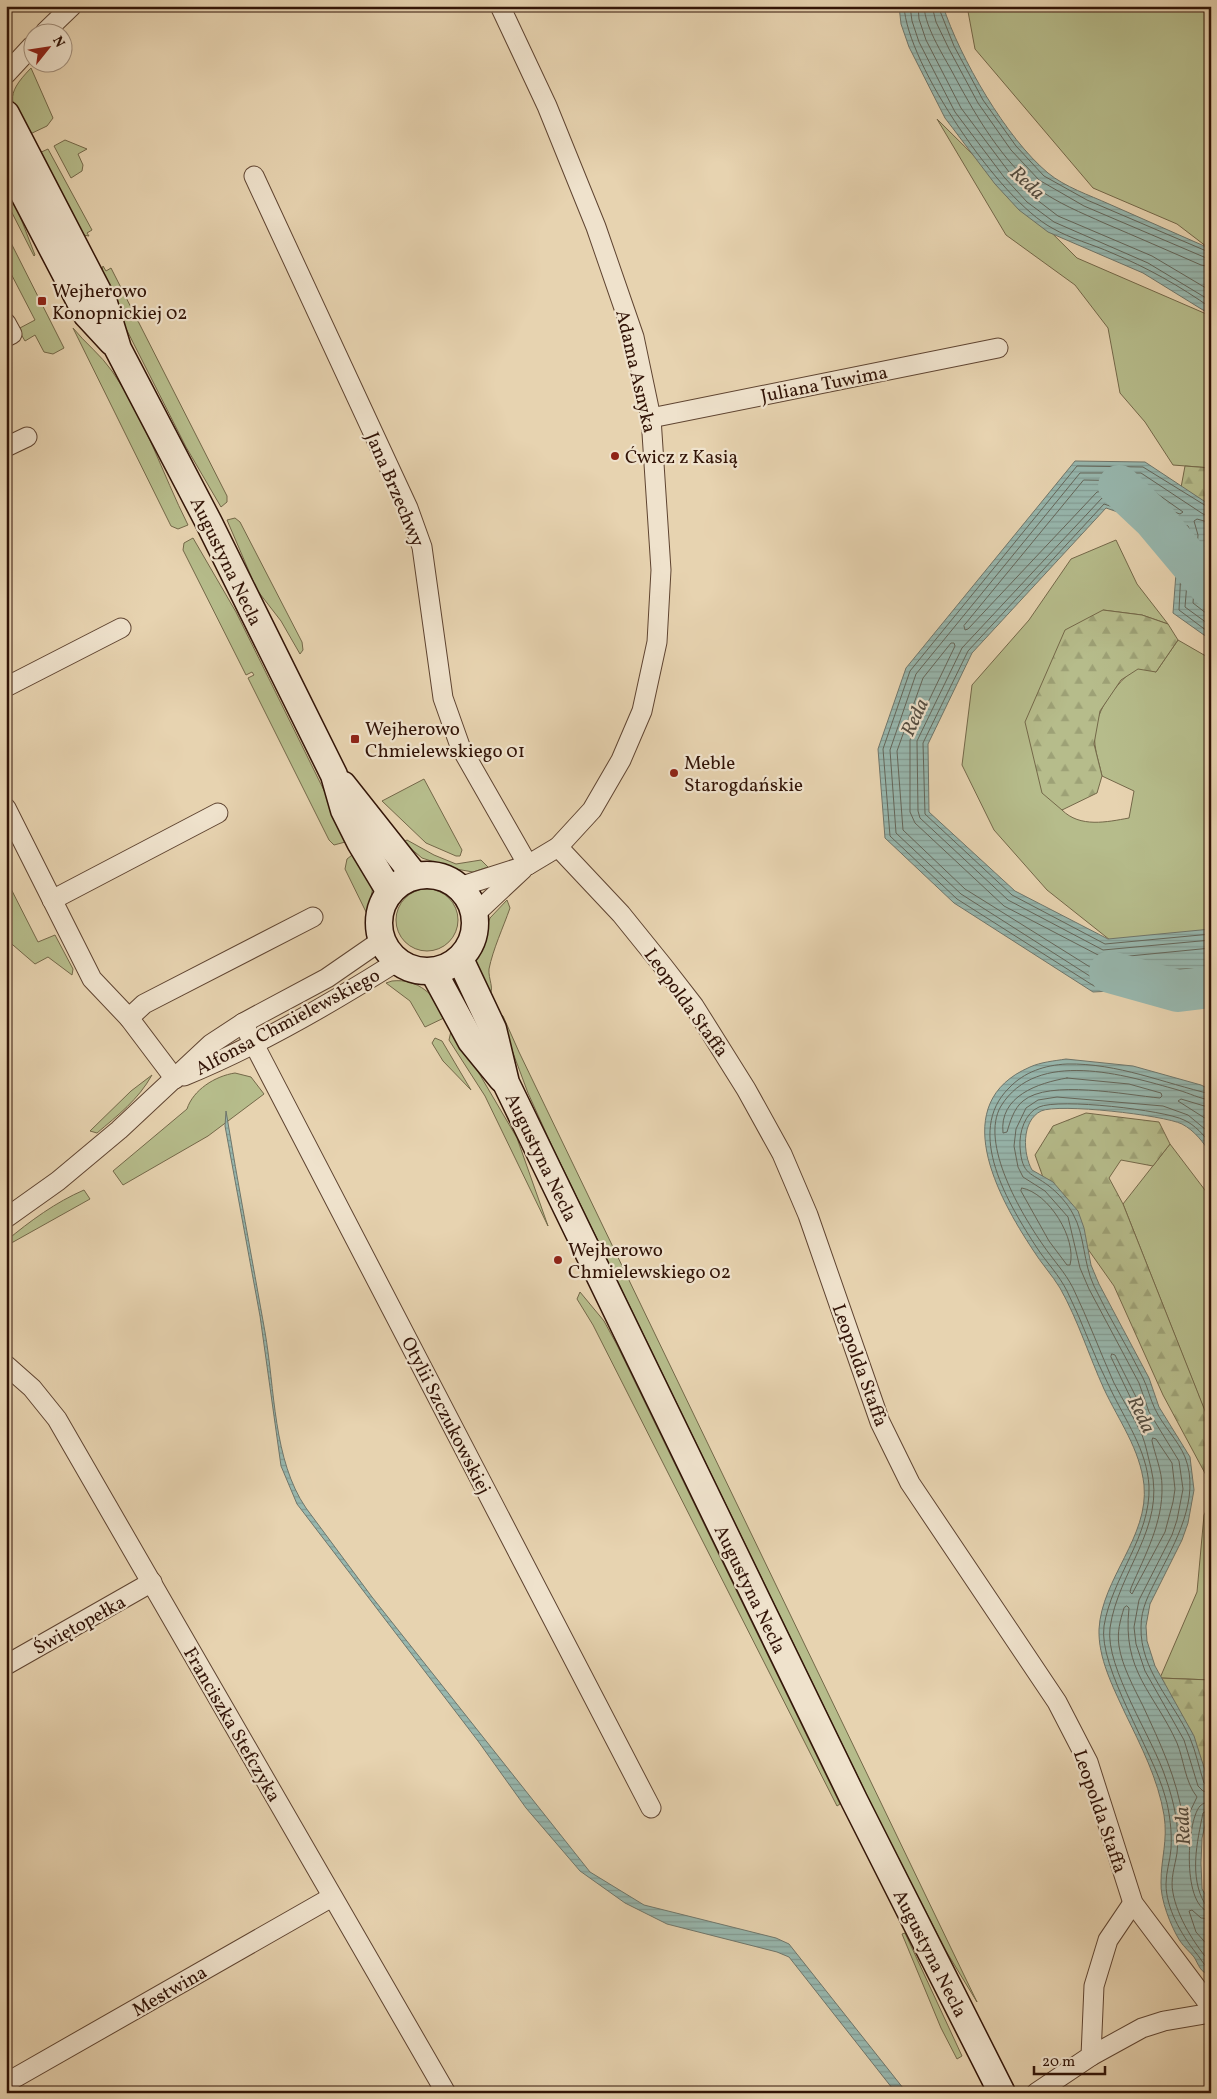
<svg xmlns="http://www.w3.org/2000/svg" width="1217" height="2099" viewBox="0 0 1217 2099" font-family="Vollkorn,serif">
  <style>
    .grass { fill: #b6bc8b; stroke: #746849 }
    .forest { fill: url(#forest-firs); stroke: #746849 }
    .water { fill: url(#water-rules); stroke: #6f766b }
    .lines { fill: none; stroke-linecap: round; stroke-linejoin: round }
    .shore { stroke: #64665a; stroke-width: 1 }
    .river { stroke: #97b7ae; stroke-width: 42 }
    .minor-casing { stroke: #5f4431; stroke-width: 21 }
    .secondary-casing { stroke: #321407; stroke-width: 29 }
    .minor { stroke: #efe2cc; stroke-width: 19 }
    .secondary { stroke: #efe2cc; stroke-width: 26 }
    .poi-dot { fill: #8f2418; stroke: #efe2cc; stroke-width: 2 }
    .labels { text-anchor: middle; stroke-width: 4.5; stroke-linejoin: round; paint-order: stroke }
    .poi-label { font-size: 19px; fill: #321407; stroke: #efe2cc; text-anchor: start }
    .street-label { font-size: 19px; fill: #321407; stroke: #efe2cc }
    .water-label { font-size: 20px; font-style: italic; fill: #554d41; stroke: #efe2cc }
  </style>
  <defs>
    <pattern id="forest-firs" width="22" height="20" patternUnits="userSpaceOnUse" patternTransform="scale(1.25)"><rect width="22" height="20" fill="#b6bc8b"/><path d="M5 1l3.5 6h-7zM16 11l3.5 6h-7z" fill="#9da176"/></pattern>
    <pattern id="water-rules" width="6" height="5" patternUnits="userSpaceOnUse" patternTransform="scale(1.25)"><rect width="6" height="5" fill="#97b7ae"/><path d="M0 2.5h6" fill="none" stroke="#839c94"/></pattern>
  </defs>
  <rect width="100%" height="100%" fill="#e7d3b0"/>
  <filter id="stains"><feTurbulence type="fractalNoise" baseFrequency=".004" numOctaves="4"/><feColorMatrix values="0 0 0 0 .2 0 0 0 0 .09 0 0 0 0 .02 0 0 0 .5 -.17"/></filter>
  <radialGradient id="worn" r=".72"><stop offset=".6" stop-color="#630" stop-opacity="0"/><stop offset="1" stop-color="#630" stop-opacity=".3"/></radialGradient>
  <g class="grass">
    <path d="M 967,6 L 1211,6 L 1211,250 L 1177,224 L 1093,188 L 975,49 Z"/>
    <path d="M 31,68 L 53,118 L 47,126 L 28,135 C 11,102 3,97 31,68 Z"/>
    <path d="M 937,119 L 1077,258 L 1211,316 L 1211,468 L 1173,465 L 1145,422 L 1120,393 L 1108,328 L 1075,285 L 1006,235 Z"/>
    <path d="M 65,140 L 87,149 L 78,154 L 83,165 L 82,171 L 71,178 L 54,146 Z"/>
    <path d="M 48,149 L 92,230 L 87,233 L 89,236 L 83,235 L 37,154 Z"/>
    <path d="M 6,180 L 35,255 L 34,256 L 6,201 Z"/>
    <path d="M 6,233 L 64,348 L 53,354 L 44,352 L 35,335 L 25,341 L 18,329 L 35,320 L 6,264 Z"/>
    <path d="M 103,266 L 106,271 L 111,268 L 227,496 L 227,502 L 221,507 L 186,447 L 106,289 L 101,275 Z"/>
    <path d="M 73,328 C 85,343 101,355 112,371 C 145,418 162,473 188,525 L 178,529 L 171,526 Z"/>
    <path d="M 235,518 L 240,522 L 302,642 L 303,650 L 300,654 L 281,621 L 257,590 L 227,520 Z"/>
    <path d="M 193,538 L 236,612 L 349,841 L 334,845 L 329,840 L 248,678 L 254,675 L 252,672 L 246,675 L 183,550 L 184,543 Z"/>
    <path d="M 1116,540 L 1137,584 L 1168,624 L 1142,615 L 1103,610 L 1062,810 C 1080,828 1107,822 1129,818 L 1134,791 L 1102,776 C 1100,766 1096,755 1095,745 C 1091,714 1115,684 1138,666 L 1156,672 L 1178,640 L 1211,659 L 1211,955 L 1115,944 L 1047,890 L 994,830 L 962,765 L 972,685 L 1029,620 L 1071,559 Z"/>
    <path d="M 424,779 L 462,850 L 460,856 L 456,856 L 426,843 L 382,801 Z"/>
    <path d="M 407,840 L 434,855 L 456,864 L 481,860 L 488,867 L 473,872 L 456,869 L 422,858 L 403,842 Z"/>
    <path d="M 356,852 L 373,886 L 368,916 L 345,869 L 347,859 Z"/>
    <path d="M 6,879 L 38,942 L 55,935 L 73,969 L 72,975 L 48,957 L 35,964 L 6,939 Z"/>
    <circle cx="427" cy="920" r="31"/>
    <path d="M 507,900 L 510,908 C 503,928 493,949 489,969 C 488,979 495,989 489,996 L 474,968 L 475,960 L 490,918 Z"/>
    <path d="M 392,981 C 419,978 434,996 448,1016 L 425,1027 L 410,1001 L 386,983 Z"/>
    <path d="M 497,1010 L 503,1016 L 519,1052 L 977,2002 L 946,1951 L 878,1818 L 552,1146 L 528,1093 Z"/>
    <path d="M 451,1031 L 463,1046 L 517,1138 L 548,1226 L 485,1096 L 449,1040 Z"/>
    <path d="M 435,1038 L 442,1041 L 471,1090 L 443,1061 L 432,1043 Z"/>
    <path d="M 235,1073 L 251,1077 L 264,1094 L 208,1136 L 123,1185 L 113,1171 L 187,1109 C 193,1090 215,1076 235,1073 Z"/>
    <path d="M 152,1075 C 138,1100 118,1115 97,1133 L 90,1131 L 131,1091 Z"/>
    <path d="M 1170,1144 L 1211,1198 L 1211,1427 L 1123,1204 Z"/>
    <path d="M 84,1190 L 90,1199 L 6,1246 L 6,1241 C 30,1221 56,1202 84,1190 Z"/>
    <path d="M 580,1292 L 604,1321 L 617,1345 L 840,1804 L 837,1806 L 593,1325 L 577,1299 Z"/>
    <path d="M 1211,1501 L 1211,1680 L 1160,1678 L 1197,1592 L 1204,1515 Z"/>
    <path d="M 905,1933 L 962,2056 L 957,2059 L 941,2028 L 902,1934 Z"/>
  </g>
  <g class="forest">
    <path d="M 1185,466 L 1211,468 L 1211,552 L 1180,493 Z"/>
    <path d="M 1103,610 L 1142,615 L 1168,624 L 1178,640 L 1156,672 L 1138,669 L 1121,680 L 1100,711 L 1094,744 L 1102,776 L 1097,793 L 1062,810 L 1042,793 L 1025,722 L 1065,630 Z"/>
    <path d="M 1086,1113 L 1159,1122 L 1170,1144 L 1153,1166 L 1121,1160 L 1109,1178 L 1123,1204 L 1211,1426 L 1211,1477 L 1207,1477 L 1163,1395 L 1114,1286 L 1049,1194 L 1035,1155 L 1053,1126 Z"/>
    <path d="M 1160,1678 L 1211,1680 L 1211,1798 Z"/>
  </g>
  <g class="water">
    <path d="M 899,6 L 943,6 C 960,58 1006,138 1048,173 C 1065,187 1089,195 1109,204 C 1143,219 1177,234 1211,249 L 1211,315 L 1143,273 L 1048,232 L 1019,210 L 995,184 L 945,118 L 909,47 L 901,24 Z"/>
    <path d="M 1075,461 L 1145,462 L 1210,505 L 1211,640 L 1173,613 L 1179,533 L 1106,508 L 972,653 L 928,744 L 929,812 L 1015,891 L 1108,939 L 1211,929 L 1211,988 L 1204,986 L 1093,992 L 954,903 L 885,838 L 878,749 L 906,668 Z"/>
    <path d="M 1066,1059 L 1133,1066 L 1201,1085 L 1211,1090 L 1211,1154 C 1203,1142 1195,1131 1182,1124 C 1163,1115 1059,1103 1041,1111 C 1021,1121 1023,1154 1032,1170 L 1053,1182 L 1078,1211 L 1084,1228 L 1091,1265 L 1099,1284 L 1149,1378 L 1159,1407 L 1190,1457 L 1194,1490 L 1188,1523 L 1182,1540 L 1150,1604 L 1146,1626 L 1147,1641 L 1155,1666 L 1194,1736 L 1209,1783 L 1211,1801 L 1202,1838 L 1201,1863 L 1202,1889 L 1211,1904 L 1211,1975 C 1200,1973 1199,1965 1194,1957 C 1190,1952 1184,1947 1180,1941 C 1171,1927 1160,1899 1161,1882 C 1161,1858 1168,1841 1164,1815 C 1158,1779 1141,1746 1125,1713 C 1113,1687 1098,1658 1099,1629 C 1102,1578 1149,1537 1144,1485 C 1140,1449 1119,1421 1104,1389 C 1089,1356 1078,1320 1060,1288 C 1052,1275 1041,1263 1033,1250 C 998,1197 946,1103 1030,1067 C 1041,1062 1054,1061 1066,1059 Z"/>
    <path d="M 226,1111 C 238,1185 252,1258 265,1332 C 275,1389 273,1460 306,1508 L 372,1597 L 590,1872 L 644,1905 L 776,1938 L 789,1944 L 907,2093 L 896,2093 L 789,1957 L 777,1952 L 667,1924 L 625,1903 L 580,1871 L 526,1808 L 478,1741 L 297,1504 L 281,1466 L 260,1316 L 225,1126 Z"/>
  </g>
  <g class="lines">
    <g class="shore">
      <path d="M 904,6 C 907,65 1000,200 1052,228 C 1071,239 1092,244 1112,253 C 1146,267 1180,286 1211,308"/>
      <path d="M 910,6 L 912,21 L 919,42 L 955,112 L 1004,177 L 1027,202 L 1054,222 L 1148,263 L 1211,301"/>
      <path d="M 918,6 L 919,19 L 926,40 L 961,108 L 1009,172 L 1032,196 L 1058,216 L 1152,256 L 1211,291"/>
      <path d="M 924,6 C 925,29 946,59 956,79 C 976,116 1003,162 1037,188 C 1057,203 1082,213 1104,223 C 1137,237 1169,251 1201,265 L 1211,267"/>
      <path d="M 932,6 L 936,22 L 949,49 L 978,103 L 1011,150 L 1039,180 L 1084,206 L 1211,260"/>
      <path d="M 938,6 L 954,46 L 983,100 L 1016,146 L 1044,176 L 1087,200 L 1211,253"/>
      <path d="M 1084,480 L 1139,481 L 1183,512 L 1180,514 L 1112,490 L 1097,492 L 968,629 L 965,630 L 964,626 Z"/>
      <path d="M 1211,509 L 1143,467 L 1077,466 L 910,671 L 883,749 L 890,836 L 957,899 L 1094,986 L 1204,981 L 1211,983"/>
      <path d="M 1211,516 L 1203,514 L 1141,473 L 1080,473 L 916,674 L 890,750 L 896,833 L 961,894 L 1096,980 L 1203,975 L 1211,976"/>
      <path d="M 1211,523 L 1197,519 L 1194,521 L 1198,535 L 1193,603 L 1211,617"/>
      <path d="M 1211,626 L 1185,607 L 1191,534 L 1188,526 L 1111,498 L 1102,498 L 962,648 L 917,741 L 918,811 L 920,818 L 1008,900 L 1103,950 L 1211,940"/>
      <path d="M 1211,634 L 1179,610 L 1183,530 L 1104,504 L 968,651 L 923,743 L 925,814 L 1012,895 L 1105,944 L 1211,934"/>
      <path d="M 1211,948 L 1109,958 L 1100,956 L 1004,906 L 915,823 L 910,812 L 910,740 L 955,646 L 954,643 L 951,643 L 923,678 L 897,751 L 903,830 L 965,889 L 1098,972 L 1211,968"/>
      <path d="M 1067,1078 L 1129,1084 L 1161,1093 L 1162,1096 L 1160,1098 C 1126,1095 1049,1079 1023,1101 C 1014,1108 1010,1122 1007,1132 L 1003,1133 C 999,1096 1038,1083 1067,1078 Z"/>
      <path d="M 1211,1094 C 1163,1083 1118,1063 1067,1064 C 1045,1065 1024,1072 1009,1088 C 964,1132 1009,1205 1037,1248 C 1047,1263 1059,1275 1067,1291 C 1083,1323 1094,1357 1110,1388 C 1125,1420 1147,1450 1149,1486 C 1151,1536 1112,1577 1104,1626 C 1098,1667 1153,1751 1165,1796 C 1170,1813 1172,1832 1171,1849 C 1170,1861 1166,1872 1166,1884 C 1166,1908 1181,1934 1196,1953 C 1202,1960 1203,1965 1211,1970"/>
      <path d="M 1211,1100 C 1200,1099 1189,1093 1178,1090 C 1125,1075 1037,1048 1001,1106 C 979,1143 1022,1215 1043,1245 C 1053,1260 1065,1272 1073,1288 C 1088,1319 1100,1352 1114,1383 C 1123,1401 1134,1417 1142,1435 C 1146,1445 1148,1457 1151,1468 C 1166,1528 1118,1571 1110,1628 C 1105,1668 1153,1738 1166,1779 C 1174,1802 1180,1828 1177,1853 C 1175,1866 1170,1879 1173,1893 C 1177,1916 1195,1946 1211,1963"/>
      <path d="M 1211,1108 L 1181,1099 L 1178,1101 L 1211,1122"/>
      <path d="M 1211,1134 L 1188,1115 L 1163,1106 L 1057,1097 L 1038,1100 L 1026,1108 L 1016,1129 L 1014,1146 L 1018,1167 L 1023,1177 L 1045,1191 L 1068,1217 L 1080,1268 L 1089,1289 L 1139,1383 L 1149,1412 L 1179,1461 L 1183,1489 L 1177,1520 L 1172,1535 L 1139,1600 L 1134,1627 L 1136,1644 L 1145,1671 L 1184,1740 L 1198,1786 L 1203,1791 L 1211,1793"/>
      <path d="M 1211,1145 C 1204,1135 1195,1125 1184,1120 C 1164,1110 1059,1098 1039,1107 C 1025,1113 1019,1132 1020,1147 C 1022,1176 1031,1172 1049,1186 C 1058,1193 1068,1204 1073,1214 C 1085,1235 1083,1263 1094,1286 C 1109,1318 1128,1347 1143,1378 C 1148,1388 1150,1399 1155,1409 C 1163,1426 1178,1440 1185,1457 C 1201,1498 1175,1543 1157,1578 C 1149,1594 1141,1608 1141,1627 C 1140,1670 1173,1701 1190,1738 C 1196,1752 1199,1768 1204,1783 L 1211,1786"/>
      <path d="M 1022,1188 C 1049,1193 1077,1239 1070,1265 L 1067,1265 L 1049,1241 L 1021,1191 Z"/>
      <path d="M 1112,1354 L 1115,1355 L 1138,1401 L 1136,1404 L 1133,1403 L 1111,1357 Z"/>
      <path d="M 1153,1438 L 1156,1439 L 1172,1463 L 1175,1489 L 1173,1502 L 1165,1532 L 1132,1594 L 1130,1592 L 1131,1588 C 1145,1555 1163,1523 1162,1486 C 1162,1471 1155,1455 1152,1441 Z"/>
      <path d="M 1127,1606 L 1129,1608 C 1122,1672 1154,1692 1177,1743 C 1184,1760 1185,1782 1197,1797 L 1186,1820 L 1183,1819 C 1177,1778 1160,1743 1143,1706 C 1134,1688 1122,1666 1119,1646 C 1117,1632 1120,1621 1124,1608 Z"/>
      <path d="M 1211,1802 C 1207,1802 1203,1803 1200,1806 C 1186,1822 1182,1910 1211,1912"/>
      <path d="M 1211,1808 L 1203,1813 C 1197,1842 1189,1877 1205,1904 L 1211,1906"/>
      <path d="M 1211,1919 L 1201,1918 L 1192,1910 L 1189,1911 L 1196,1932 L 1211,1949"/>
    </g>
    <g class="river">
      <path d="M 1119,486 L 1154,519 L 1211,587"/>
      <path d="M 1110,972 L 1178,991 L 1211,987"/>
    </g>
    <g class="minor-casing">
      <g id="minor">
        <path d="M 45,32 L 72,6"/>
        <path d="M 6,74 L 32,46"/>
        <path d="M 254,176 L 408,508 L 422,547 L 443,698 L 460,746 L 528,865"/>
        <path d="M 6,323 L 12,334 L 6,337"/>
        <path d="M 651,418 L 998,348"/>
        <path d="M 6,447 L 27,437"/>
        <path d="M 6,687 L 121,628"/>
        <path d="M 6,808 L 92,979 L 129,1018 L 175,1079"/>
        <path d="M 558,847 L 621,914 L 663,966 L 694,1006 L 746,1089 L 782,1154 L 808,1215 L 880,1422 L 910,1483 L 1057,1702 L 1088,1762 L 1133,1903 L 1211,2007"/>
        <path d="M 459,887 L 528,865 L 558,847 L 592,810 L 621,760 L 642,711 L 657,642 L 661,570 L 651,418 L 634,337 L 596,227 L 547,106 L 500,6"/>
        <path d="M 52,900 L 218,813"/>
        <path d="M 475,914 L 523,869"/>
        <path d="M 129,1018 L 144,1004 L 313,917"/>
        <path d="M 243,1023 L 651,1808"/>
        <path d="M 184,1076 C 258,1046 330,1004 398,961"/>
        <path d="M 6,1218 L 58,1181 L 119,1130 L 211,1044 L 243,1023 L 327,978 L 382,940"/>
        <path d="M 6,1365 L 32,1388 L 57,1419 L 446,2093"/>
        <path d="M 6,1665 L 152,1582"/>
        <path d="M 1091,2056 L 1142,2028 L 1164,2021 L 1211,2013"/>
        <path d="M 6,2083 L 332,1897"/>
        <path d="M 1036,2093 L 1091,2056 L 1094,1986 L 1108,1940 L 1133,1903"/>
      </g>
    </g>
    <g class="secondary-casing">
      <g id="secondary">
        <path d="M 6,114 L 104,303 L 118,349 L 209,523 L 334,775 L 344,810 L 360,842 L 390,892"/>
        <path d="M 6,160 L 87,315 L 112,342"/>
        <path d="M 343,785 L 415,876"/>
        <circle cx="427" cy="923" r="48"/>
        <path d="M 460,959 L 493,1029 L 506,1083 L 854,1800 L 1002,2093"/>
        <path d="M 433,971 L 471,1041 L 502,1079"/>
      </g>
    </g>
    <use href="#minor" class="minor"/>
    <use href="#secondary" class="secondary"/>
  </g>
  <g class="poi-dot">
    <rect x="37" y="296" width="10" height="10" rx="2.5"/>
    <circle cx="615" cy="456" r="5"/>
    <rect x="350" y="734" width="10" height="10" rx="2.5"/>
    <circle cx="674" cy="773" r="5"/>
    <circle cx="558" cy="1260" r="5"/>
  </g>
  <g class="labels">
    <g class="poi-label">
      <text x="52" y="297">Wejherowo<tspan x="52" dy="22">Konopnickiej 02</tspan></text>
      <text x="625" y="463">Ćwicz z Kasią</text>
      <text x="365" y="735">Wejherowo<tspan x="365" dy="22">Chmielewskiego 01</tspan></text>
      <text x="684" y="769">Meble<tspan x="684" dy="22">Starogdańskie</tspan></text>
      <text x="568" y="1256">Wejherowo<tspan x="568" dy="22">Chmielewskiego 02</tspan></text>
    </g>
    <g class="street-label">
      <text transform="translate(637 371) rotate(77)" y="7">Adama Asnyka</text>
      <text transform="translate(824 383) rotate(-11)" y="7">Juliana Tuwima</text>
      <text transform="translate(396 489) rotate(67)" y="7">Jana Brzechwy</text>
      <text transform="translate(227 561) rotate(64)" y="7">Augustyna Necla</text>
      <text transform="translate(687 1002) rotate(54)" y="7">Leopolda Staffa</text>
      <text transform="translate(287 1021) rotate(-28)" y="7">Alfonsa Chmielewskiego</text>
      <text transform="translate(542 1157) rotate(64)" y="7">Augustyna Necla</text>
      <text transform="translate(861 1365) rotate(70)" y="7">Leopolda Staffa</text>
      <text transform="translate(447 1415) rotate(63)" y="7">Otylii Szczukowskiej</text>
      <text transform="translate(751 1589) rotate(64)" y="7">Augustyna Necla</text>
      <text transform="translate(79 1624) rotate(-29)" y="7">Świętopełka</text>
      <text transform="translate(233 1724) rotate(60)" y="7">Franciszka Stefczyka</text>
      <text transform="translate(1101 1811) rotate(71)" y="7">Leopolda Staffa</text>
      <text transform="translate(931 1953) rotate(63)" y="7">Augustyna Necla</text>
      <text transform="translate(169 1990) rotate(-30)" y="7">Mestwina</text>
    </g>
    <g class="water-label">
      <text transform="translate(1028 182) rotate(43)" y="7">Reda</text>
      <text transform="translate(914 717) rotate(-65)" y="7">Reda</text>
      <text transform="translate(1142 1414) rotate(64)" y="7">Reda</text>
      <text transform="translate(1182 1826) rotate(-93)" y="7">Reda</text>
    </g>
  </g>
  <rect width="1217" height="2099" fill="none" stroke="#e7d3b0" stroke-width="25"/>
  <rect x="8" y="8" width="1202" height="2084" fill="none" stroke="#321407" stroke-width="2.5"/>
  <rect x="12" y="12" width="1192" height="2074" fill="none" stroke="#321407"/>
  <g transform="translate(48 48) rotate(60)"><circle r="24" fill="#efe2cc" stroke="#a3907d"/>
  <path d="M0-4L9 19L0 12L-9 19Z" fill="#8f2418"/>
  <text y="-8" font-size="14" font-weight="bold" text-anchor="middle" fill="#321407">N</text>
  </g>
  <path d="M1034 2066v8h71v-8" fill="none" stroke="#321407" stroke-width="2.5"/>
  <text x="1042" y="2066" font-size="15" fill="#321407" stroke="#efe2cc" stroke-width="4" paint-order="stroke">20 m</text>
  <rect width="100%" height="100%" filter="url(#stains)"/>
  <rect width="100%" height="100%" fill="url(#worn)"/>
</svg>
